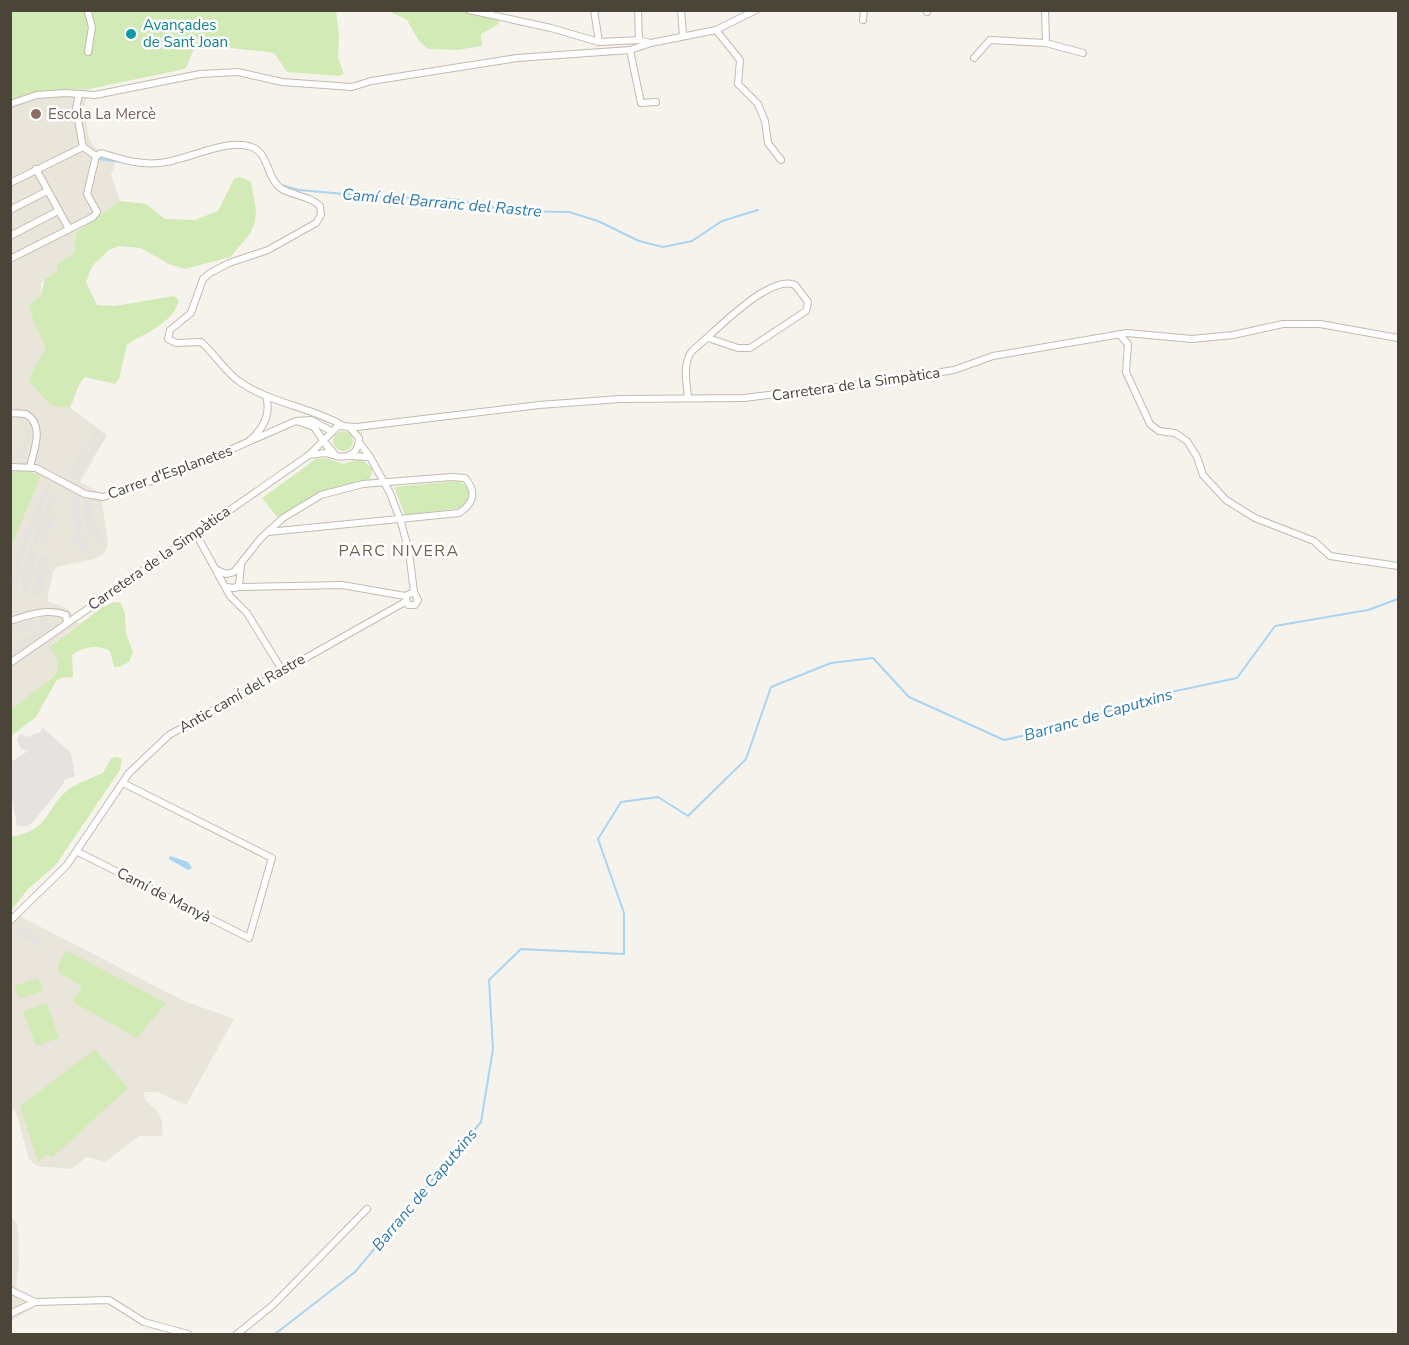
<svg xmlns="http://www.w3.org/2000/svg" width="1409" height="1345" viewBox="0 0 1409 1345" font-family="'Nunito Sans',sans-serif">
  <style>
    .residential { fill: #eae5da }
    .green { fill: #d2eab5 }
    .parking { fill: #e5e3e0 }
    .water { fill: #a9d4f2 }
    .lines { fill: none; stroke-linecap: round; stroke-linejoin: round }
    .stream { stroke: #a9d4f2; stroke-width: 2 }
    .street-casing { stroke: #c2bbae; stroke-width: 8 }
    .street { stroke: #fff; stroke-width: 6 }
    .culture-dot { fill: #0f9aa8; stroke: #fff; stroke-width: 2 }
    .education-dot { fill: #8d6e63; stroke: #fff; stroke-width: 2 }
    .labels { text-anchor: middle; stroke-width: 5; stroke-linejoin: round; paint-order: stroke }
    .culture-label { font-size: 15px; fill: #0d838f; stroke: #fff; text-anchor: start }
    .education-label { font-size: 15px; fill: #785e54; stroke: #fff; text-anchor: start }
    .street-label { font-size: 15px; fill: #4b4439; stroke: #fff }
    .water-label { font-size: 16px; font-style: italic; fill: #2e7ab2; stroke: #fff }
    .neighbourhood-label { font-size: 16px; letter-spacing: 1.5px; fill: #6e6250; stroke: #fff }
  </style>
  <rect width="100%" height="100%" fill="#f6f3ec"/>
  <g class="residential">
    <path d="M 58,89 L 89,89 L 84,107 L 89,139 L 96,149 L 118,155 L 111,175 L 120,201 L 76,231 L 74,253 L 57,264 L 57,271 L 47,277 L 41,284 L 41,295 L 29,305 L 34,323 L 47,347 L 28,380 L 50,405 L 68,406 L 107,435 L 80,482 L 101,493 L 108,545 L 103,554 L 94,559 L 57,567 L 53,571 L 47,601 L 68,609 L 79,624 L 49,646 L 58,660 L 59,669 L 54,676 L 11,709 L 11,99 Z"/>
    <path d="M 10,911 L 184,1001 L 234,1019 L 186,1105 L 157,1092 L 144,1092 L 145,1100 L 157,1111 L 162,1121 L 163,1136 L 139,1136 L 105,1162 L 87,1157 L 71,1169 L 37,1166 L 29,1159 L 17,1115 L 14,1110 L 11,1111 Z"/>
    <path d="M 11,1216 L 18,1226 L 19,1263 L 16,1286 L 19,1291 L 31,1296 L 33,1308 L 11,1321 Z"/>
  </g>
  <g class="green">
    <path d="M 336,10 L 339,35 L 338,57 L 344,74 L 339,76 L 287,72 L 275,54 L 269,52 L 201,45 L 195,46 L 186,68 L 180,70 L 89,89 L 58,89 L 11,99 L 11,11 Z"/>
    <path d="M 389,11 C 411,11 487,7 500,23 L 481,34 L 482,46 L 456,50 L 428,49 L 419,41 L 407,20 Z"/>
    <path d="M 240,177 L 251,182 L 256,209 L 255,222 L 250,234 L 230,257 L 185,269 L 169,264 L 141,248 L 119,246 L 109,250 L 92,266 L 86,282 L 97,305 L 115,306 L 174,296 L 179,300 C 173,324 146,332 127,345 L 119,379 L 115,384 L 85,377 L 79,385 L 70,408 L 50,405 L 28,380 L 46,347 L 34,323 L 29,305 L 41,295 L 45,279 L 57,271 L 57,264 L 74,253 L 76,232 L 120,201 L 146,204 L 165,219 L 195,220 L 218,211 L 234,179 Z"/>
    <circle cx="343" cy="441" r="10"/>
    <path d="M 326,458 L 343,464 L 361,459 L 373,469 L 370,479 L 315,495 L 279,519 L 262,498 L 316,459 Z"/>
    <path d="M 23,471 L 41,475 L 11,547 L 11,472 Z"/>
    <path d="M 458,481 C 468,485 471,493 467,503 L 461,508 L 405,515 L 394,487 Z"/>
    <path d="M 114,602 L 121,603 L 125,614 L 126,633 L 133,652 L 129,662 L 119,667 L 114,667 L 110,651 C 99,644 83,647 72,655 L 73,677 L 61,678 L 56,681 L 36,717 L 11,736 L 11,709 L 54,676 C 62,665 57,657 49,647 L 103,607 Z"/>
    <path d="M 117,757 L 122,759 L 120,770 L 55,866 L 28,889 L 11,911 L 11,837 C 54,829 44,806 72,787 C 82,781 92,778 103,773 L 111,758 Z"/>
    <path d="M 66,950 L 166,1003 L 137,1038 L 73,1002 L 82,986 L 59,973 L 58,966 Z"/>
    <path d="M 38,978 L 43,991 L 19,999 L 14,986 Z"/>
    <path d="M 47,1003 L 59,1038 L 36,1046 L 23,1011 Z"/>
    <path d="M 95,1049 L 128,1088 L 53,1157 L 46,1155 L 38,1162 L 20,1106 Z"/>
  </g>
  <g class="parking">
    <path d="M 29,427 L 31,435 L 23,458 L 11,460 L 11,455 L 21,452 L 27,436 L 25,429 Z"/>
    <path d="M 96,431 L 99,433 L 71,476 L 68,474 Z"/>
    <path d="M 102,435 L 105,437 L 77,480 L 74,478 Z"/>
    <path d="M 45,487 L 50,488 L 27,543 L 17,579 L 18,587 L 14,588 L 12,579 L 23,541 Z"/>
    <path d="M 51,496 L 55,497 L 36,544 L 32,542 Z"/>
    <path d="M 77,496 L 81,498 L 78,505 L 82,525 L 80,538 L 91,548 L 85,553 L 73,541 L 77,527 L 73,520 L 72,505 Z"/>
    <path d="M 85,499 L 92,505 L 95,523 L 104,537 L 99,544 L 86,526 L 83,510 Z"/>
    <path d="M 51,513 L 55,515 L 45,543 L 40,541 Z"/>
    <path d="M 30,546 L 38,551 L 27,595 L 23,594 L 21,580 Z"/>
    <path d="M 41,556 L 50,558 L 43,592 L 36,596 L 31,595 Z"/>
    <path d="M 45,619 L 52,625 L 47,629 L 41,623 L 37,623 L 21,634 L 15,625 Z"/>
    <path d="M 42,627 L 45,631 L 11,656 L 11,649 Z"/>
    <path d="M 42,727 L 71,753 L 75,777 L 65,779 L 62,786 L 33,822 L 27,826 L 17,826 L 11,792 L 11,762 L 28,751 L 21,749 L 17,739 L 20,734 L 27,737 L 40,732 Z"/>
    <path d="M 15,924 L 43,938 L 39,945 L 11,931 Z"/>
  </g>
  <path class="water" d="M 170,856 L 188,862 L 192,868 L 188,870 L 169,859 Z"/>
  <g class="lines">
    <g class="stream">
      <path d="M 99,159 L 129,163"/>
      <path d="M 281,185 L 299,190 L 379,197 L 453,199 L 510,211 L 569,212 L 598,221 L 639,241 L 663,247 L 692,241 L 722,221 L 758,210"/>
      <path d="M 275,1334 L 355,1272 L 481,1122 L 493,1049 L 489,980 L 521,949 L 624,954 L 624,913 L 598,839 L 621,802 L 658,797 L 688,816 L 746,759 L 771,687 L 831,663 L 873,658 L 909,697 L 1004,740 L 1058,728 L 1157,695 L 1237,678 L 1275,626 L 1368,610 L 1398,599"/>
    </g>
    <g class="street-casing">
      <g id="street">
        <path d="M 469,10 L 551,28 L 599,42 L 639,40 L 650,43"/>
        <path d="M 594,10 L 599,42"/>
        <path d="M 638,10 L 639,40"/>
        <path d="M 681,10 L 683,36"/>
        <path d="M 927,10 L 927,12"/>
        <path d="M 1045,10 L 1046,43"/>
        <path d="M 863,20 L 864,10"/>
        <path d="M 716,30 L 740,60 L 738,84 L 758,104 L 765,121 L 768,143 L 781,160"/>
        <path d="M 630,50 L 641,103 L 656,102"/>
        <path d="M 88,52 L 92,27 L 88,12"/>
        <path d="M 974,58 L 990,40 L 1046,43 L 1083,53"/>
        <path d="M 79,94 L 76,109 L 83,147"/>
        <path d="M 10,104 L 37,95 L 65,93 L 95,95 L 200,74 L 238,72 L 282,82 L 352,87 L 371,81 L 517,58 L 630,50 L 651,43 L 716,30 L 756,10"/>
        <path d="M 83,147 L 96,156 L 101,153 C 121,159 138,165 159,163 C 187,161 229,136 254,148 C 269,155 267,180 282,189 C 294,196 310,196 320,206 L 321,215 L 316,223 L 268,250 L 229,263 L 210,273 L 203,279 L 191,313 L 170,330 L 168,339 L 176,343 L 201,342 C 215,354 225,372 240,382 C 270,403 310,407 342,425"/>
        <path d="M 36,169 L 69,229"/>
        <path d="M 10,183 L 83,147"/>
        <path d="M 10,210 L 47,191"/>
        <path d="M 10,236 L 58,211"/>
        <path d="M 10,259 L 93,217 L 97,212 L 87,194 L 96,156"/>
        <path d="M 1119,334 L 1128,344 L 1126,372 L 1150,424 L 1159,431 L 1175,433 L 1187,441 L 1197,457 L 1203,475 L 1226,500 L 1255,518 L 1314,541 L 1330,556 L 1398,566"/>
        <path d="M 688,398 C 687,383 682,364 692,351 C 712,335 769,273 795,285 L 808,302 L 806,311 L 750,348 L 738,348 L 708,338"/>
        <path d="M 10,413 L 26,414 C 45,426 34,449 30,467"/>
        <path d="M 250,440 C 264,428 271,413 266,396"/>
        <path d="M 327,445 L 336,456 C 350,459 359,452 359,438 L 349,427"/>
        <path d="M 329,449 L 314,427 L 296,421 L 311,420 L 331,431"/>
        <path d="M 309,455 L 326,453 L 334,455"/>
        <path d="M 349,456 L 370,457 L 359,442"/>
        <path d="M 370,457 L 390,493 L 401,522 L 409,552 L 414,592 L 418,600 L 415,605 L 408,605 L 405,596 L 414,592"/>
        <path d="M 10,467 L 36,468 L 85,494 L 103,497 L 179,472 L 296,421"/>
        <path d="M 195,532 L 230,596 L 247,613 L 282,670"/>
        <path d="M 217,570 L 226,574 L 234,572 L 261,538 L 283,518 L 321,495 L 363,484 L 451,477 L 465,478 C 477,492 474,503 459,513 L 268,532"/>
        <path d="M 226,587 L 235,588 L 239,585 L 241,565"/>
        <path d="M 237,587 L 342,585 L 405,596"/>
        <path d="M 10,621 C 28,615 47,608 66,615 L 67,623"/>
        <path d="M 10,663 L 309,455 L 338,426 L 357,427 L 539,405 L 620,399 L 744,398 L 885,381 L 954,370 L 993,356 L 1127,333 L 1192,339 L 1233,335 L 1283,324 L 1320,324 L 1398,338"/>
        <path d="M 78,852 L 249,938 L 272,858 L 123,783"/>
        <path d="M 10,921 L 67,865 L 129,773 L 169,735 L 405,602"/>
        <path d="M 10,1290 L 35,1302 L 109,1300 L 144,1322 L 188,1334"/>
        <path d="M 10,1314 L 35,1302"/>
        <path d="M 237,1334 L 273,1305 L 367,1209"/>
      </g>
    </g>
    <use href="#street" class="street"/>
  </g>
  <circle class="culture-dot" cx="131" cy="34" r="6"/>
  <circle class="education-dot" cx="36" cy="114" r="6"/>
  <g class="labels">
    <g class="culture-label">
      <text x="143" y="30">Avançades<tspan x="143" dy="17">de Sant Joan</tspan></text>
    </g>
    <g class="education-label">
      <text x="48" y="119">Escola La Mercè</text>
    </g>
    <g class="street-label">
      <text transform="translate(856 384) rotate(-8)" y="5">Carretera de la Simpàtica</text>
      <text transform="translate(170 472) rotate(-20)" y="5">Carrer d'Esplanetes</text>
      <text transform="translate(159 558) rotate(-35)" y="5">Carretera de la Simpàtica</text>
      <text transform="translate(242 693) rotate(-30)" y="5">Antic camí del Rastre</text>
      <text transform="translate(164 895) rotate(27)" y="5">Camí de Manyà</text>
    </g>
    <g class="water-label">
      <text transform="translate(442 202) rotate(5)" y="6">Camí del Barranc del Rastre</text>
      <text transform="translate(1098 714) rotate(-16)" y="6">Barranc de Caputxins</text>
      <text transform="translate(424 1189) rotate(-50)" y="6">Barranc de Caputxins</text>
    </g>
    <g class="neighbourhood-label">
      <text x="399" y="556">PARC NIVERA</text>
    </g>
  </g>
  <rect width="1409" height="1345" fill="none" stroke="#4b4439" stroke-width="24"/>
</svg>
